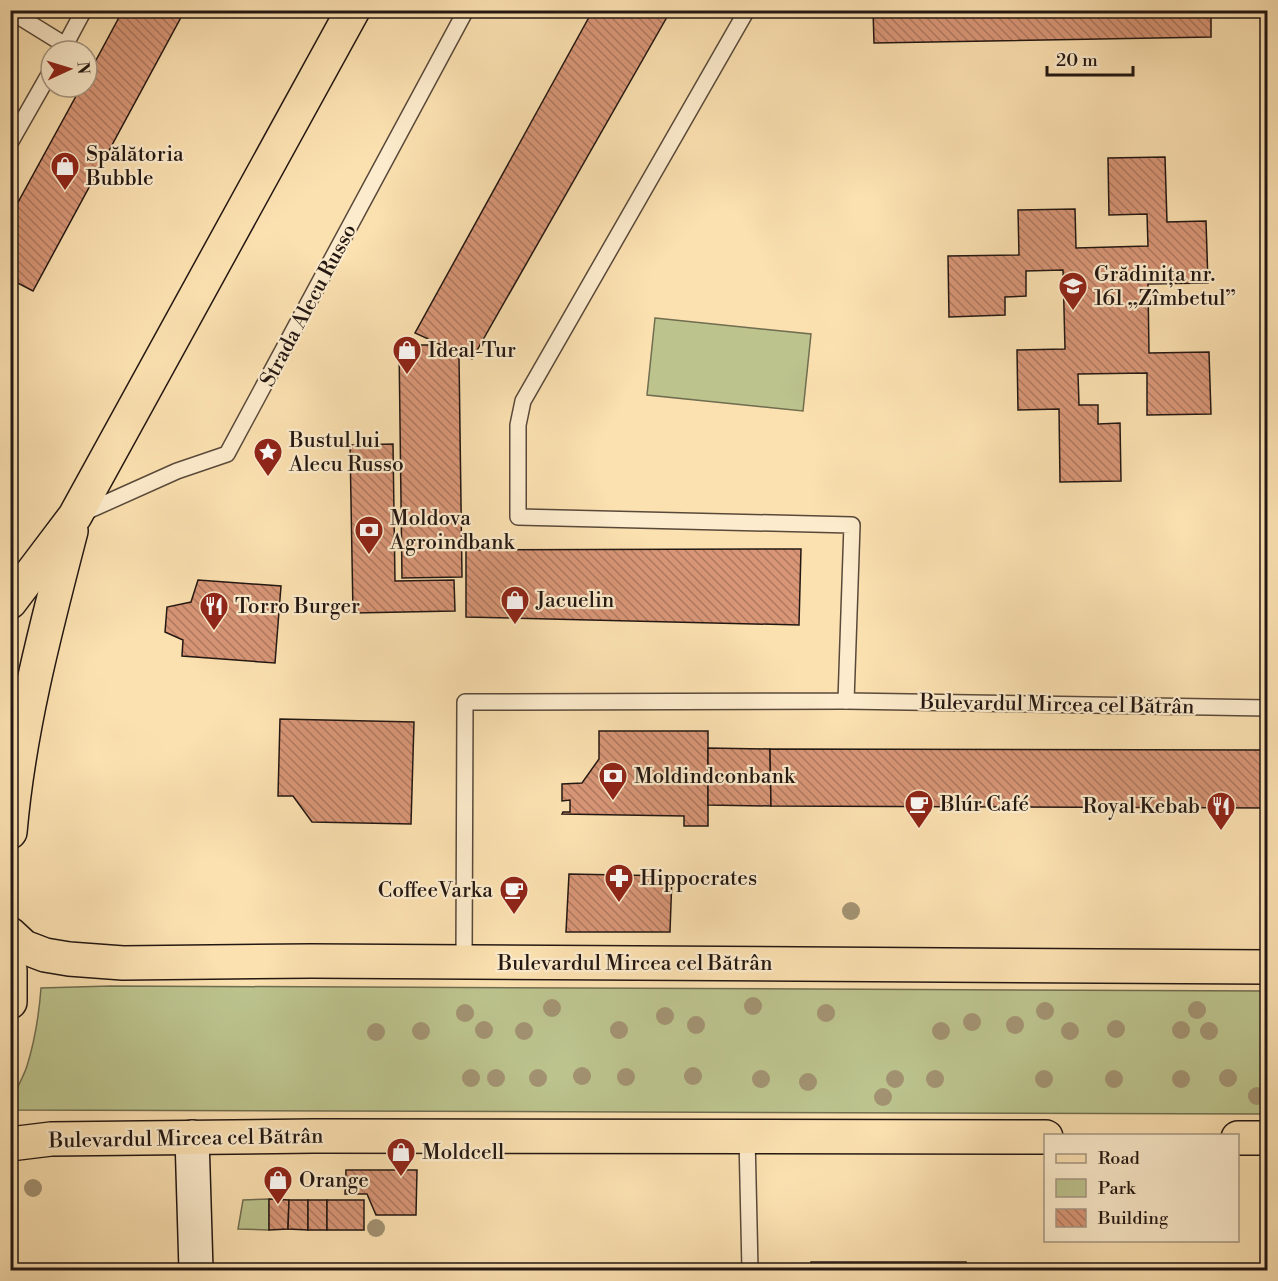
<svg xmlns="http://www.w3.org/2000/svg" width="1278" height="1281" viewBox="0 0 1278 1281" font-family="'Libre Bodoni',serif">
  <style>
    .green { fill: #bcc38d; stroke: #706d50; stroke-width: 1.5 }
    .building { fill: url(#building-back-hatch); stroke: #231712; stroke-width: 1.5 }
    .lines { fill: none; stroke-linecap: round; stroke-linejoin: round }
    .lane-casing { stroke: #59493a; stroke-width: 18 }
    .secondary-casing { stroke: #231712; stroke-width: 36 }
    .primary-casing { stroke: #231712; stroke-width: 36 }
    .lane { stroke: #fcebcc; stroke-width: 15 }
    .secondary { stroke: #fcebcc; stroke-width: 33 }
    .primary { stroke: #fbe0b0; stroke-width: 33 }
    .tree { fill: #a29271 }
    .labels { text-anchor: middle; stroke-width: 4.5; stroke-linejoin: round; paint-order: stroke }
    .poi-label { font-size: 21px; fill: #231712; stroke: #fcebcc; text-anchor: start }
    .street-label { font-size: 21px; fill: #231712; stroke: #fcebcc }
  </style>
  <defs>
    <pattern id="building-back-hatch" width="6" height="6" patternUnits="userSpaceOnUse" patternTransform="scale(1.5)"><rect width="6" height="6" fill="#d89677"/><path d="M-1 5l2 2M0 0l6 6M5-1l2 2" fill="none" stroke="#af7960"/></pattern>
  </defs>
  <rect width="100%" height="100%" fill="#fbe0b0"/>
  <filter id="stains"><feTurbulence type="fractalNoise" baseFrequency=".00333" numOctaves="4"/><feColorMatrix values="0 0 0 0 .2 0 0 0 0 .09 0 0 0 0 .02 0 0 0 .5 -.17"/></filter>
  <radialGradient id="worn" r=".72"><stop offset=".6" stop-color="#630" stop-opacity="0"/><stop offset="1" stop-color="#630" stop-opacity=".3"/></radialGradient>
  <g class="green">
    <path d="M 655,318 L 811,334 L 803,411 L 647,395 Z"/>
    <path d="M 110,986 L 1267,991 L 1267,1114 L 11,1110 C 10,1098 23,1079 27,1066 C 35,1040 39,1015 41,988 Z"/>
    <path d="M 269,1199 L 269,1230 L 238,1229 L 243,1200 Z"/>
  </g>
  <g class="building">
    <path d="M 123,10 L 185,10 L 33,291 L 10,279 L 10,217 L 81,87 L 87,87 L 87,77 Z"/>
    <path d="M 593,10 L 671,10 L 472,359 L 415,333 Z"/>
    <path d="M 873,10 L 1211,10 L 1211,37 L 874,43 Z"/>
    <path d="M 1165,157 L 1167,222 L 1206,221 L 1208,283 L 1148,284 L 1149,353 L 1209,352 L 1211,414 L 1147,415 L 1147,373 L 1078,374 L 1079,405 L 1098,405 L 1098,424 L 1120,423 L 1121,481 L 1060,482 L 1059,409 L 1018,410 L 1017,350 L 1065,349 L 1063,270 L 1026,271 L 1026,296 L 1005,297 L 1005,315 L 949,317 L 948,256 L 1019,255 L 1018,210 L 1075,209 L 1076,248 L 1148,246 L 1147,214 L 1109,215 L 1108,158 Z"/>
    <path d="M 399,345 L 429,345 L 459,357 L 462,577 L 402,578 Z"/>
    <path d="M 393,444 L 395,581 L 454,580 L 455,611 L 353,613 L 350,445 Z"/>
    <path d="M 801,549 L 799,625 L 466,617 L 466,550 Z"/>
    <path d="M 198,580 L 281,586 L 275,663 L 182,656 L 183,640 L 165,632 L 167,607 L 191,602 Z"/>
    <path d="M 280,719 L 414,722 L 411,824 L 312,822 L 293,796 L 278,796 Z"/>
    <path d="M 599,731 L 708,731 L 708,826 L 684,826 L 684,816 L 562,814 L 563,812 L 570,812 L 570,800 L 562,801 L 562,784 L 582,783 L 599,759 Z"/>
    <path d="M 708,748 L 770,749 L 771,806 L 708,805 Z"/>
    <path d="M 770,749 L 1268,750 L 1268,808 L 771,806 Z"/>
    <path d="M 569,874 L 672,876 L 670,932 L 566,932 Z"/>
    <path d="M 346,1170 L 417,1170 L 416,1215 L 376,1215 L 367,1194 L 345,1194 Z"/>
    <path d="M 269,1199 L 289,1200 L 288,1229 L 269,1230 Z"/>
    <path d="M 289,1200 L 308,1200 L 308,1230 L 288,1229 Z"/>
    <rect x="308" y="1200" width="19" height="30"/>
    <rect x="327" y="1200" width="37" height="30"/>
    <rect x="811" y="1262" width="155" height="8"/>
  </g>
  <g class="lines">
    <g class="lane-casing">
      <g id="lane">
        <path d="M 10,11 L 65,45"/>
        <path d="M 62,51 L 84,10"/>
        <path d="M 10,143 L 51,71"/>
        <path d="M 81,514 L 177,471 L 227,454 L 466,10"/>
        <path d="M 846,701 L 1268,708"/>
        <path d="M 464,962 L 465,702 L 846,701 L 852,525 L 518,517 L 518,425 L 523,401 L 747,10"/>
        <path d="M 747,1137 L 750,1270"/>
      </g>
    </g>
    <g class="secondary-casing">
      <path id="secondary" d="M 192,1137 L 196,1270"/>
    </g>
    <g class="primary-casing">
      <g id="primary">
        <path d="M 10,602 L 75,516 L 353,10"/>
        <path d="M 10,832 C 19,729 45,631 71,531"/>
        <path d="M 10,934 L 24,947 L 45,955 L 69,959 L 123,963 L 311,961 L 1268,967"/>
        <path d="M 10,970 L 10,1002"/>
        <path d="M 1238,1138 L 1268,1138"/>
        <path d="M 10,1144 L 51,1139 L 314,1136 L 1046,1137"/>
      </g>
    </g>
    <use href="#lane" class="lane"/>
    <use href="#secondary" class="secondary"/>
    <use href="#primary" class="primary"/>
  </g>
  <g class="tree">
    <circle cx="851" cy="911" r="9"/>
    <circle cx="753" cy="1006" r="9"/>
    <circle cx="552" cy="1008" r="9"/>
    <circle cx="1197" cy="1010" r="9"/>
    <circle cx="1045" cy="1011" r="9"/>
    <circle cx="465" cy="1013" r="9"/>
    <circle cx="826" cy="1013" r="9"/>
    <circle cx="665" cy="1016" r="9"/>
    <circle cx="972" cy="1022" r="9"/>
    <circle cx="696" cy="1025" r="9"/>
    <circle cx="1015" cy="1025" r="9"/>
    <circle cx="1116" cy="1029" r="9"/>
    <circle cx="484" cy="1030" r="9"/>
    <circle cx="619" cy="1030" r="9"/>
    <circle cx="1181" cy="1030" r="9"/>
    <circle cx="421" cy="1031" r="9"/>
    <circle cx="524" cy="1031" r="9"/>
    <circle cx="941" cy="1031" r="9"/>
    <circle cx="1070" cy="1031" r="9"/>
    <circle cx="1209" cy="1031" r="9"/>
    <circle cx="376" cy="1032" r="9"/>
    <circle cx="582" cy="1076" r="9"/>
    <circle cx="693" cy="1076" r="9"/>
    <circle cx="626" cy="1077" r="9"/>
    <circle cx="471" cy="1078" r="9"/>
    <circle cx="496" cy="1078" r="9"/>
    <circle cx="538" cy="1078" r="9"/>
    <circle cx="1228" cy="1078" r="9"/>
    <circle cx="761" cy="1079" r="9"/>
    <circle cx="895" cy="1079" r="9"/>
    <circle cx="935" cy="1079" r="9"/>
    <circle cx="1044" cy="1079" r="9"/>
    <circle cx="1114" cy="1079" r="9"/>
    <circle cx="1181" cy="1079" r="9"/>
    <circle cx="808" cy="1082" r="9"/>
    <circle cx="1257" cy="1096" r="9"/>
    <circle cx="883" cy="1097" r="9"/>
    <circle cx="33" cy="1188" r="9"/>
    <circle cx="376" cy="1228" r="9"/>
  </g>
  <defs>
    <g id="shop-pin" transform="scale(1.5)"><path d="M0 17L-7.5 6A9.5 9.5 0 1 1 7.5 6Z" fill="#8f2418" stroke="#fcebcc"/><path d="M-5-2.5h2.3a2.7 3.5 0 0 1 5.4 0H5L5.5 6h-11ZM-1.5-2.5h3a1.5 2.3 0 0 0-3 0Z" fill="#fff"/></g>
    <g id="school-pin" transform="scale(1.5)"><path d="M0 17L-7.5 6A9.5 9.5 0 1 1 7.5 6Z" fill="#8f2418" stroke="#fcebcc"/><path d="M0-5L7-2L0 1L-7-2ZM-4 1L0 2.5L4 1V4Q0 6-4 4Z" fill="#fff"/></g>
    <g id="sight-pin" transform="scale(1.5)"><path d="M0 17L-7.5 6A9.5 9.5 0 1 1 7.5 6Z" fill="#8f2418" stroke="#fcebcc"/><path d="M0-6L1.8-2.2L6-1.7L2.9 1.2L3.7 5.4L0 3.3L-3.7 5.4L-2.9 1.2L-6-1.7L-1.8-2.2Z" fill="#fff"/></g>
    <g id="bank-pin" transform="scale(1.5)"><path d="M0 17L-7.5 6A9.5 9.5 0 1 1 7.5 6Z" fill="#8f2418" stroke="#fcebcc"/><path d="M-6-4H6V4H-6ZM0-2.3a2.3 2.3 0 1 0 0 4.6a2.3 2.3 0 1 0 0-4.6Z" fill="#fff"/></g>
    <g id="restaurant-pin" transform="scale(1.5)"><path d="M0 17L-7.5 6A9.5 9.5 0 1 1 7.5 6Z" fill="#8f2418" stroke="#fcebcc"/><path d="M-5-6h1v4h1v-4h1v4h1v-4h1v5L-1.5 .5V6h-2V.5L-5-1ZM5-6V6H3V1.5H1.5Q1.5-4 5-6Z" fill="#fff"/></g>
    <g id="cafe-pin" transform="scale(1.5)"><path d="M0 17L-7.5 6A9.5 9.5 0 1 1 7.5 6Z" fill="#8f2418" stroke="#fcebcc"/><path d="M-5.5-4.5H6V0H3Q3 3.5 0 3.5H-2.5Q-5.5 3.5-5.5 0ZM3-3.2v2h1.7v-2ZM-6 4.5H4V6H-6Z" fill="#fff"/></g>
    <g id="pharmacy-pin" transform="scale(1.5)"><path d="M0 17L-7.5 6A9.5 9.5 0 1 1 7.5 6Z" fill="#8f2418" stroke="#fcebcc"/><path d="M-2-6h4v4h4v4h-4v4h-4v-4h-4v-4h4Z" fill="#fff"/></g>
  </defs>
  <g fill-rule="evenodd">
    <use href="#shop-pin" x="65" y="166"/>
    <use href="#school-pin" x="1073" y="286"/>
    <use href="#shop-pin" x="407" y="350"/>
    <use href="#sight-pin" x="268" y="452"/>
    <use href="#bank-pin" x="369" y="530"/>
    <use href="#shop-pin" x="515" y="600"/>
    <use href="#restaurant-pin" x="214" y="606"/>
    <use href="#bank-pin" x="613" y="776"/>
    <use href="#cafe-pin" x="919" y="804"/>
    <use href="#restaurant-pin" x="1221" y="806"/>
    <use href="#pharmacy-pin" x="619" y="878"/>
    <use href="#cafe-pin" x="514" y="890"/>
    <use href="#shop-pin" x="401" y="1152"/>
    <use href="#shop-pin" x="278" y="1180"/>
  </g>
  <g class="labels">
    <g class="poi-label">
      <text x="86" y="161">Spălătoria<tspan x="86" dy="24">Bubble</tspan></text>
      <text x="1094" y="281">Grădinița nr.<tspan x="1094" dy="24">161 „Zîmbetul”</tspan></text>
      <text x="428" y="357">Ideal-Tur</text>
      <text x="289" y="447">Bustul lui<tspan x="289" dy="24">Alecu Russo</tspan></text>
      <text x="390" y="525">Moldova<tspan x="390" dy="24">Agroindbank</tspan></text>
      <text x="536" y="607">Jacuelin</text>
      <text x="235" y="613">Torro Burger</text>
      <text x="634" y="783">Moldindconbank</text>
      <text x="940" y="811">Blúr Café</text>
      <text x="1200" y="813" text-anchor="end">Royal Kebab</text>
      <text x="640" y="885">Hippocrates</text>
      <text x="493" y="897" text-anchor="end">CoffeeVarka</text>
      <text x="422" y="1159">Moldcell</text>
      <text x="299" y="1187">Orange</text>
    </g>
    <g class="street-label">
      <text transform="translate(308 305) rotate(-62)" y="7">Strada Alecu Russo</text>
      <text transform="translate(1057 704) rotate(1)" y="7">Bulevardul Mircea cel Bătrân</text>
      <text x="635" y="970">Bulevardul Mircea cel Bătrân</text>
      <text transform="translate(186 1138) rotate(-1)" y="7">Bulevardul Mircea cel Bătrân</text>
    </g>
  </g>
  <rect width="1278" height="1281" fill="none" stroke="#fbe0b0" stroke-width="36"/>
  <rect x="12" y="12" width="1254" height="1257" fill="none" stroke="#231712" stroke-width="3"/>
  <rect x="18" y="18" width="1242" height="1245" fill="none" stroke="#231712" stroke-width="1.5"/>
  <rect x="1044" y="1134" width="195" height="108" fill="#fcebcc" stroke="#a59682" stroke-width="1.5"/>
  <rect x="1056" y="1154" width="30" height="9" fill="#fbe0b0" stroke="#a59682" stroke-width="1.5"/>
  <text x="1098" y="1164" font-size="18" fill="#231712">Road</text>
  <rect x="1056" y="1179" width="30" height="18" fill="#bcc38d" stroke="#a59682" stroke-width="1.5"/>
  <text x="1098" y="1194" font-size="18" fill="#231712">Park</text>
  <rect x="1056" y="1209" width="30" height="18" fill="url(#building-back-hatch)" stroke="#a59682" stroke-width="1.5"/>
  <text x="1098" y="1224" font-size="18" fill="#231712">Building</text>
  <g transform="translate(69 69) rotate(86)"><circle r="28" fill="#fcebcc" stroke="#a59682" stroke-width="1.5"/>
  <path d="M0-4.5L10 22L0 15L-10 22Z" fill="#8f2418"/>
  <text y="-9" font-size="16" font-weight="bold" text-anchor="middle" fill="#231712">N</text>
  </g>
  <path d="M1047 66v9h86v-9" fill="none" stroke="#231712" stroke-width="3"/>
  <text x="1056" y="66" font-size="18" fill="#231712" stroke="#fcebcc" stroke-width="4.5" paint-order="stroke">20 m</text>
  <rect width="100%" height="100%" filter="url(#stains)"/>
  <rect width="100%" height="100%" fill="url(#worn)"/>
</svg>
